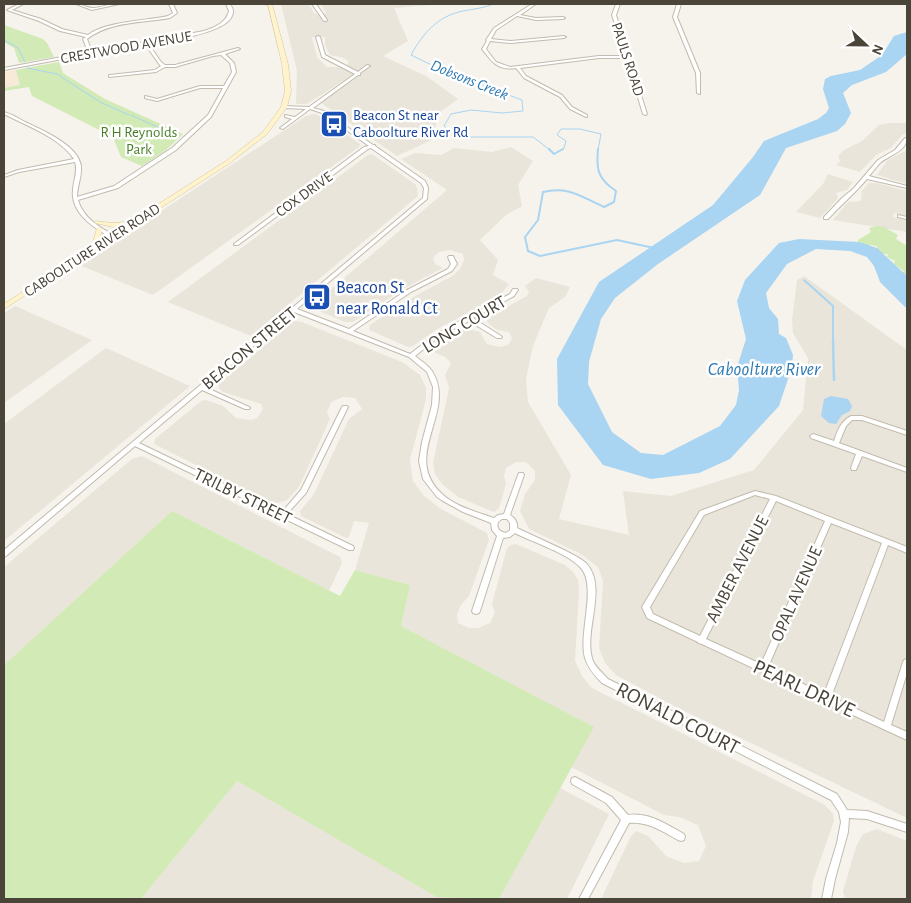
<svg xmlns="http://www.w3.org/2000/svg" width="911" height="903" viewBox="0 0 911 903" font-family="'Alegreya Sans',sans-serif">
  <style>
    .residential { fill: #eae5da }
    .commercial { fill: #f7ead8 }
    .green { fill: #d2eab5 }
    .water { fill: #a9d4f2 }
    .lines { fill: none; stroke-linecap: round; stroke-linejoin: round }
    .stream-far2 { stroke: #a9d4f2; stroke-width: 1 }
    .stream-far1 { stroke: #a9d4f2; stroke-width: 2 }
    .stream { stroke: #a9d4f2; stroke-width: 2.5 }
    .minor-casing { stroke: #c2bbae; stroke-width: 2 }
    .secondary-casing { stroke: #d6c79b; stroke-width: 1 }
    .minor { fill: #fff; fill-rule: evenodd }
    .secondary { fill: #fff3cd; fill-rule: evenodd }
    .labels { text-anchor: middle; stroke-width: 5; stroke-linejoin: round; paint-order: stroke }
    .far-street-label { font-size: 15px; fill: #4b4439; stroke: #fff }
    .far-transit-label { font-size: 15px; fill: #164399; stroke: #fff; text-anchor: start }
    .far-park-label { font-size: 15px; fill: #4a7f2a; stroke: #fff }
    .far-water-label { font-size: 16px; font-style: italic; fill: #2e7ab2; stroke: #fff }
    .transit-label { font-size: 18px; fill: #164399; stroke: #fff; text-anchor: start }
    .street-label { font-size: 18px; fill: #4b4439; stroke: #fff }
    .water-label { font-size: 19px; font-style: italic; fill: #2e7ab2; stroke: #fff }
    .near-street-label { font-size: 21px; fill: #4b4439; stroke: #fff }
  </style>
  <rect width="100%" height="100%" fill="#f6f3ec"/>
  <g class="residential">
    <path d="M 281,4 L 308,4 L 315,14 L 326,13 L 321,4 L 445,4 L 394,8 L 408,41 L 383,56 L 426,76 L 458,99 L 439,113 L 432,140 L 397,156 L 320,102 L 361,74 L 347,65 L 349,62 L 344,58 L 330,55 L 325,45 L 325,37 L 312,37 L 317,57 L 327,67 L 343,67 L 354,74 L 307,104 L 296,104 L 297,71 Z"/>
    <path d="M 314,114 L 318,115 L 360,144 L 359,147 L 153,295 L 79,265 L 306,116 Z"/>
    <path d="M 889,123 L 907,123 L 907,133 L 902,135 L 891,148 L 876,155 L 860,172 L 836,165 L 840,161 L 838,156 L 844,150 L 862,141 L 879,125 Z"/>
    <path d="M 511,147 L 533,161 L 518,185 L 522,206 L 506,215 L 480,240 L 498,260 L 493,275 L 509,284 L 499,297 L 439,328 L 413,346 L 408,347 L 369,330 L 370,325 L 404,302 L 454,275 L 460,269 L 464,260 L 463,254 L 450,250 L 439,252 L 433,258 L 435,264 L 443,268 L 403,289 L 353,322 L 345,322 L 314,309 L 314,304 L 447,190 L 401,159 L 415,153 L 441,155 L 454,148 L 492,152 Z"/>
    <path d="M 907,150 L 907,184 L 877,175 L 888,160 Z"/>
    <path d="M 372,154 L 415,184 L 417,188 L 418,196 L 251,336 L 168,302 L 368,155 Z"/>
    <path d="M 828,174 L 853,182 L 847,190 L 836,193 L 838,198 L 820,218 L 796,212 L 823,184 Z"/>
    <path d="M 869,183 L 876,183 L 907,191 L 907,216 L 894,213 L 893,217 L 907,220 L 907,232 L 833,220 L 848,202 L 860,201 L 862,198 L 861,193 L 865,194 L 861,192 Z"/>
    <path d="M 804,276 L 907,350 L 907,818 L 678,708 L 616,675 L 605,663 L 599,648 L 603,581 L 598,567 L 581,554 L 529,529 L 520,511 L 525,494 L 535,480 L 535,471 L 526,462 L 516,462 L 506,468 L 504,476 L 506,483 L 503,495 L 499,508 L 494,512 L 458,497 L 442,484 L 435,474 L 433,463 L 449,388 L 445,375 L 451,363 L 445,357 L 434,352 L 432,350 L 434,347 L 465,328 L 480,332 L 486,343 L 490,345 L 500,347 L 508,345 L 512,339 L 509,332 L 497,330 L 489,324 L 486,319 L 488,317 L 527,296 L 529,292 L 525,286 L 536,278 L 570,287 L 565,297 L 549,308 L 533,346 L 526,379 L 528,402 L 571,475 L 559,519 L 629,535 L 623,491 L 671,496 L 754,470 L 803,410 L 808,358 L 793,333 L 792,320 L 797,280 Z"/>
    <path d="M 15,306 L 92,340 L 4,403 L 4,313 Z"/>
    <path d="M 294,321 L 302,322 L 402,362 L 420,375 L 426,388 L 426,399 L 410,460 L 413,481 L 424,496 L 441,509 L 487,533 L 489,540 L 469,596 L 461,605 L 457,614 L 458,623 L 469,628 L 478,628 L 490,623 L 495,612 L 492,604 L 507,548 L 511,545 L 516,544 L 565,565 L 573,572 L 578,580 L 579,592 L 575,661 L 582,676 L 592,688 L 825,805 L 833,814 L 834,821 L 813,881 L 811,899 L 601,899 L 631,836 L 636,831 L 648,836 L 666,856 L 684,863 L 699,861 L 706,846 L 698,825 L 679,817 L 664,815 L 571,767 L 593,727 L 401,626 L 410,585 L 355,570 L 369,523 L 354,521 L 349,537 L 346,538 L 301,516 L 300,511 L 314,494 L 349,419 L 362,409 L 355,398 L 343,397 L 331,402 L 327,413 L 330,419 L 299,487 L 287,500 L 278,503 L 270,502 L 154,444 L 155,439 L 201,401 L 206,400 L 223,406 L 236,418 L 251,420 L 257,418 L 263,409 L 261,404 L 223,392 L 219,388 L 219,384 Z"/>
    <path d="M 106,348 L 190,386 L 4,541 L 4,424 Z"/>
    <path d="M 142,456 L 340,557 L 342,563 L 329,591 L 172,511 L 4,665 L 4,567 L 132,459 Z"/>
    <path d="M 237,781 L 437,896 L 491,899 L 141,899 Z"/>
    <path d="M 560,788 L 609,814 L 567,899 L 499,899 Z"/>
    <path d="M 877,829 L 907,841 L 907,899 L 845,899 L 843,891 L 856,847 L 863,834 Z"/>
  </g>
  <path class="commercial" d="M 16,70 L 20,85 L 4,88 L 4,72 Z"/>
  <g class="green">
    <path d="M 4,25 L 43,39 L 47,43 L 54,57 L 19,63 L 14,48 L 4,42 Z"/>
    <path d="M 59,62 L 63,73 L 105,99 L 183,134 L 165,151 L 142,166 L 121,157 L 113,137 L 32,96 L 29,87 L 4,91 L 4,88 L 20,85 L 16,70 Z"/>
    <path d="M 877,226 L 884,227 L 898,235 L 896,239 L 907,246 L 907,276 L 902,273 L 904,271 L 894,264 L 895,261 L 887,257 L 888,254 L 883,254 L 877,250 L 877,246 C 870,244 865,247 858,244 L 858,240 L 871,232 L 869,228 Z"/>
    <path d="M 172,511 L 340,596 L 355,570 L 410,585 L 401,626 L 594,727 L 499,899 L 437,897 L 237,781 L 141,899 L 4,899 L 4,665 Z"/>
  </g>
  <g class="water">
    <path d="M 907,32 L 907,54 L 886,72 L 852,85 L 843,93 L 851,113 L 845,124 L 837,131 L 786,148 L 760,195 L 658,264 L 615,298 L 601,319 L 589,362 L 588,384 L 612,432 L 641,453 L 663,455 L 720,426 L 736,405 L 739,390 L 737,367 L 746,339 L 737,301 L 745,280 L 779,243 L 799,239 L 859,242 L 877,248 L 907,276 L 907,309 L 880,282 L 874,266 L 867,257 L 850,251 L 816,249 L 787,264 L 766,293 L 769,308 L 778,319 L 779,334 L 786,338 L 793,355 L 792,367 L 779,406 L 730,459 L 699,473 L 651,479 L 603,465 L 558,405 L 557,359 L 599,282 L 713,205 L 753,157 L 764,141 L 818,119 L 826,113 L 829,108 L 823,89 L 825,79 L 831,76 L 860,70 L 882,55 L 894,36 Z"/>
    <path d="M 831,396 L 848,399 L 852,406 L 850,411 L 842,415 L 836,424 L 829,423 L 821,416 L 824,399 Z"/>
  </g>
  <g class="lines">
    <g class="stream-far2">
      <path d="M 262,4 L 266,5"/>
      <path d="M 274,4 L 278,4"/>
      <path d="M 494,4 C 484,8 474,9 463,11 C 438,16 423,33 411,55 L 438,68 L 522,100 L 523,111 L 502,113 L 471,110 L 451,114 L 444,126 L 457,137 L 533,137 L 550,150"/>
      <path d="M 4,40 L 18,48 L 25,62"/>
      <path d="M 27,68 L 57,74 L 100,102 L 129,115"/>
      <path d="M 131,115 L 177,136"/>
      <path d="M 561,150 L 564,148 L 566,141 L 557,135 L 561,129 L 580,129 L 601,134 L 598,150"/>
    </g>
    <g class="stream-far1">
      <path d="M 549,149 L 554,154 L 563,149"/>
      <path d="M 598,149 C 596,170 598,179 616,191 L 614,202 L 604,207 C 581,197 570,186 543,192 L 538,220 L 525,237 L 528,251 L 540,256 L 617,240 L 654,248"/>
      <path d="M 804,280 L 833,306 L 833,342"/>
    </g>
    <path class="stream" d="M 833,341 L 834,380"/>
    <g class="minor-casing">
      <g id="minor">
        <path d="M 19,4 L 23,4 L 12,10 L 41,19 L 62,29 L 88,35 C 107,21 145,21 168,16 L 173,13 L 169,4 L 173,4 L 177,13 L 170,18 C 143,23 110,21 87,39 L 92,52 L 204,31 C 215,27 226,23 229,11 L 226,4 L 230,4 C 231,6 233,8 233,11 C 234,34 164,41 148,43 L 161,62 L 165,65 L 175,65 L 238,48 L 240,49 L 225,54 L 234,63 L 236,72 L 211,117 L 176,150 L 118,188 L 78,200 C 83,218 100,228 116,236 L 116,238 L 112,238 C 94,228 70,213 73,189 C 74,179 78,171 75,162 L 19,172 L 4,177 L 4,175 L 18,170 L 74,159 C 59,137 27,126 4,114 L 4,112 C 11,114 18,118 25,122 C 42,130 78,145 81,166 C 82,176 77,187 77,197 L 114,186 L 172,148 L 208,115 L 223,88 L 200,88 L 157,101 L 145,98 L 145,96 L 157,99 L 200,86 L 224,86 L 232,72 L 230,63 L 221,55 L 213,56 L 175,67 L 165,67 L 156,72 L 109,77 L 109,75 L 110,75 L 155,70 L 161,66 L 159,64 L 145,44 L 93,54 L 91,55 L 89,54 L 4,70 L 4,68 L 88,52 L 83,39 L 86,37 L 60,31 L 39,21 L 7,10 Z"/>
        <path d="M 76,4 C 82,4 87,8 93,8 C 102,8 110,3 119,4 L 92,10 Z"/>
        <path d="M 312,4 L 316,4 L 327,20 L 326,21 L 324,21 Z"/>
        <path d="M 532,4 L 536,4 L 520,15 L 536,18 L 563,17 L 565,18 L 563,19 L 536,20 L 517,16 L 496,30 L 491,39 L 511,41 L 564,36 L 566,37 L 564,38 L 511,43 L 490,41 L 486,49 L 496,62 L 510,67 L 599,56 L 625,56 L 612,15 L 616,4 L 620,4 L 616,15 L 647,114 L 646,115 L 643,114 L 626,58 L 599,58 L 520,68 L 526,76 L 562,95 L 572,107 L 587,115 L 587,117 L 586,117 L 570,109 L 560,97 L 524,78 L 516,68 C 498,71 492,62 482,49 L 487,41 L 486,40 L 494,28 Z"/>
        <path d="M 677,4 L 681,4 L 677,17 L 700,73 L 700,94 L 697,93 L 696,73 L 673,17 Z"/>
        <path d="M 318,36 L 320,37 L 325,55 L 358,72 L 367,65 L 370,66 L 360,73 L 360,75 L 358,75 L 313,108 L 324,111 L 373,145 L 375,145 L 375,146 L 425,181 L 428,188 L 427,199 L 297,309 L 349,329 L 407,290 L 448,269 L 451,264 L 448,257 L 449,256 L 453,256 L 457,264 L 452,271 L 411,292 L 353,331 L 410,354 L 436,334 L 510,294 L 513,289 L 517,289 L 518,290 L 514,296 L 473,318 L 501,336 L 502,337 L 501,338 L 497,338 L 469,321 L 440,336 L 415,356 C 420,360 428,365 432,371 C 458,412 400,455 442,494 C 456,507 477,512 494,518 L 498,515 L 504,514 L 518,475 L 519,473 L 523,473 L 524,475 L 510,515 C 515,518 518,523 517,528 C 533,536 550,543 566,551 C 572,554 580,558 586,563 C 609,588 582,632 593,661 C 596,668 603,673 608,679 L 837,794 L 847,810 L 867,811 L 907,824 L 907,832 L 867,819 L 849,818 L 848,832 L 835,879 L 831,899 L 822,899 L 826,879 L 837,843 L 841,822 L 839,812 L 831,800 L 602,683 C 595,676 588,668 585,658 C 578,633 598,585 580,567 C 567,553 532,542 515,533 L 510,537 L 503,538 L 480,611 L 479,613 L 476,614 L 473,613 L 472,611 L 497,536 L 492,530 L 491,523 L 463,512 L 443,501 L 437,497 L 423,479 L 419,461 L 422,442 L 432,405 L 433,387 L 427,372 L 409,357 L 294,312 L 205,387 L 249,407 L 250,408 L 249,409 L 245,409 L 202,390 L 139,443 L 282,512 L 301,490 L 342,407 L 343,406 L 347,406 L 348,407 L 306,493 L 287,514 L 353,546 L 354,548 L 353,550 L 349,550 L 283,518 L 280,518 L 279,516 L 135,446 L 6,556 L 4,557 L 4,550 L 423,198 L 424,188 L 421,183 L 371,148 L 368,149 L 238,245 L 234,245 L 234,244 L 364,147 L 369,146 L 322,113 L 310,109 L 283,129 L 280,128 L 292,119 L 285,117 L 285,115 L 295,117 L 306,109 L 284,108 L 283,108 L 283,106 L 309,107 L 355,74 L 322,57 L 316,37 ZM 502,519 L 507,519 L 510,523 L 510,530 L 506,533 C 500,532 496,529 498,522 Z"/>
        <path d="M 905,138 L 907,138 C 906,152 889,155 880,163 C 876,167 873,172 869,176 L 907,186 L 907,188 L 867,179 C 855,193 841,205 828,219 L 824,219 L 824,217 L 842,198 L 853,189 L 878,160 L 895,150 Z"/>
        <path d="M 898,215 L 907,217 L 907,219 L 898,217 Z"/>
        <path d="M 851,416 L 862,416 L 907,431 L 907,435 L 862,420 L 852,420 L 846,426 L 839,443 L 907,468 L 907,472 L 862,456 L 856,470 L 852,470 L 851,468 L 856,454 L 811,438 L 810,436 L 813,434 L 834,441 C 838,430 840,422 851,416 Z"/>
        <path d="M 755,491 L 776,496 L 907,547 L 907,553 L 888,545 L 831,697 L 884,722 L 903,662 L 904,660 L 907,659 L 907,673 L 891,725 L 907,732 L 907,740 L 823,701 L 702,644 L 698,643 L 698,642 L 647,618 L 642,607 L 700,511 ZM 755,495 L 770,499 L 700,636 L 653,614 L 650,607 L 704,515 ZM 776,501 L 825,521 L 761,664 L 706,639 ZM 831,523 L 882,543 L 824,694 L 768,667 Z"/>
        <path d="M 575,777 L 612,797 L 628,815 C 649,812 666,824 684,834 L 685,837 L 684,840 L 681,841 L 678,840 C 662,831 647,821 629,823 L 588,899 L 579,899 L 621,820 L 606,803 L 572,784 L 571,781 L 572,778 Z"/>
      </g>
    </g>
    <g class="secondary-casing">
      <path id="secondary" d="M 268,4 L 272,4 L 288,64 L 291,91 L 287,107 L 267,134 L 230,163 L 4,309 L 4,304 L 97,244 L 93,242 L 97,228 L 99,227 L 102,229 L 99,242 L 125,226 L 113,227 L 95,223 L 95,221 L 113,223 L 124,222 L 127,224 L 226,161 L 263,132 L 281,107 L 285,91 L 282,64 Z"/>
    </g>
    <use href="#minor" class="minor"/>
    <use href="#secondary" class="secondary"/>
  </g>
  <defs>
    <g id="bus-square" transform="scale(1.4375)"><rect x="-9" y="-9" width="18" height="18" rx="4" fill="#1a4fb4" stroke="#fff"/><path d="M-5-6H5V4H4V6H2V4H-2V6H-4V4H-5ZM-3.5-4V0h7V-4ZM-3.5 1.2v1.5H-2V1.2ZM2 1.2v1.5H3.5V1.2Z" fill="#fff"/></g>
  </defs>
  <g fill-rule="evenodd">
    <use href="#bus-square" x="334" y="124"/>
    <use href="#bus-square" x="317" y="297"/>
  </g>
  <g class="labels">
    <g class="far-street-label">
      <text transform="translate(126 47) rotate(-10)" y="5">CRESTWOOD AVENUE</text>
      <text transform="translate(628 59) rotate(72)" y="5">PAULS ROAD</text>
      <text transform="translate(304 194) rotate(-36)" y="5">COX DRIVE</text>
      <text transform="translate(92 250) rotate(-33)" y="5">CABOOLTURE RIVER ROAD</text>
    </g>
    <g class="far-transit-label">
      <text x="353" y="120">Beacon St near<tspan x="353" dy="17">Caboolture River Rd</tspan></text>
    </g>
    <g class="far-park-label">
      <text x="139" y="137">R H Reynolds<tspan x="139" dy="17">Park</tspan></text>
    </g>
    <g class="far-water-label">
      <text transform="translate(470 79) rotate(22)" y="6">Dobsons Creek</text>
    </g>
    <g class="transit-label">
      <text x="336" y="293">Beacon St<tspan x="336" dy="21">near Ronald Ct</tspan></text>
    </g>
    <g class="street-label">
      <text transform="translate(464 324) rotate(-31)" y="6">LONG COURT</text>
      <text transform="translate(249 348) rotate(-40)" y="6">BEACON STREET</text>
      <text transform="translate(243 496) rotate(26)" y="6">TRILBY STREET</text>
      <text transform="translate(737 569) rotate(-63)" y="6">AMBER AVENUE</text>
      <text transform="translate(796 594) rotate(-66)" y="6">OPAL AVENUE</text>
    </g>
    <g class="water-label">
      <text x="764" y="375">Caboolture River</text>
    </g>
    <g class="near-street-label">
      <text transform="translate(804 688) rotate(25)" y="7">PEARL DRIVE</text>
      <text transform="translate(678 718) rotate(27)" y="7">RONALD COURT</text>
    </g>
  </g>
  <rect width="911" height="903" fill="none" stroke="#4b4439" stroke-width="10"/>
  <g transform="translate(866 45) rotate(112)" stroke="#ffffff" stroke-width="4" paint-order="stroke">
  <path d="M0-4L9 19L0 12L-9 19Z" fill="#4b4439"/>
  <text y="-8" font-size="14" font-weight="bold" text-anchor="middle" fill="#4b4439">N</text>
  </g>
</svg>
